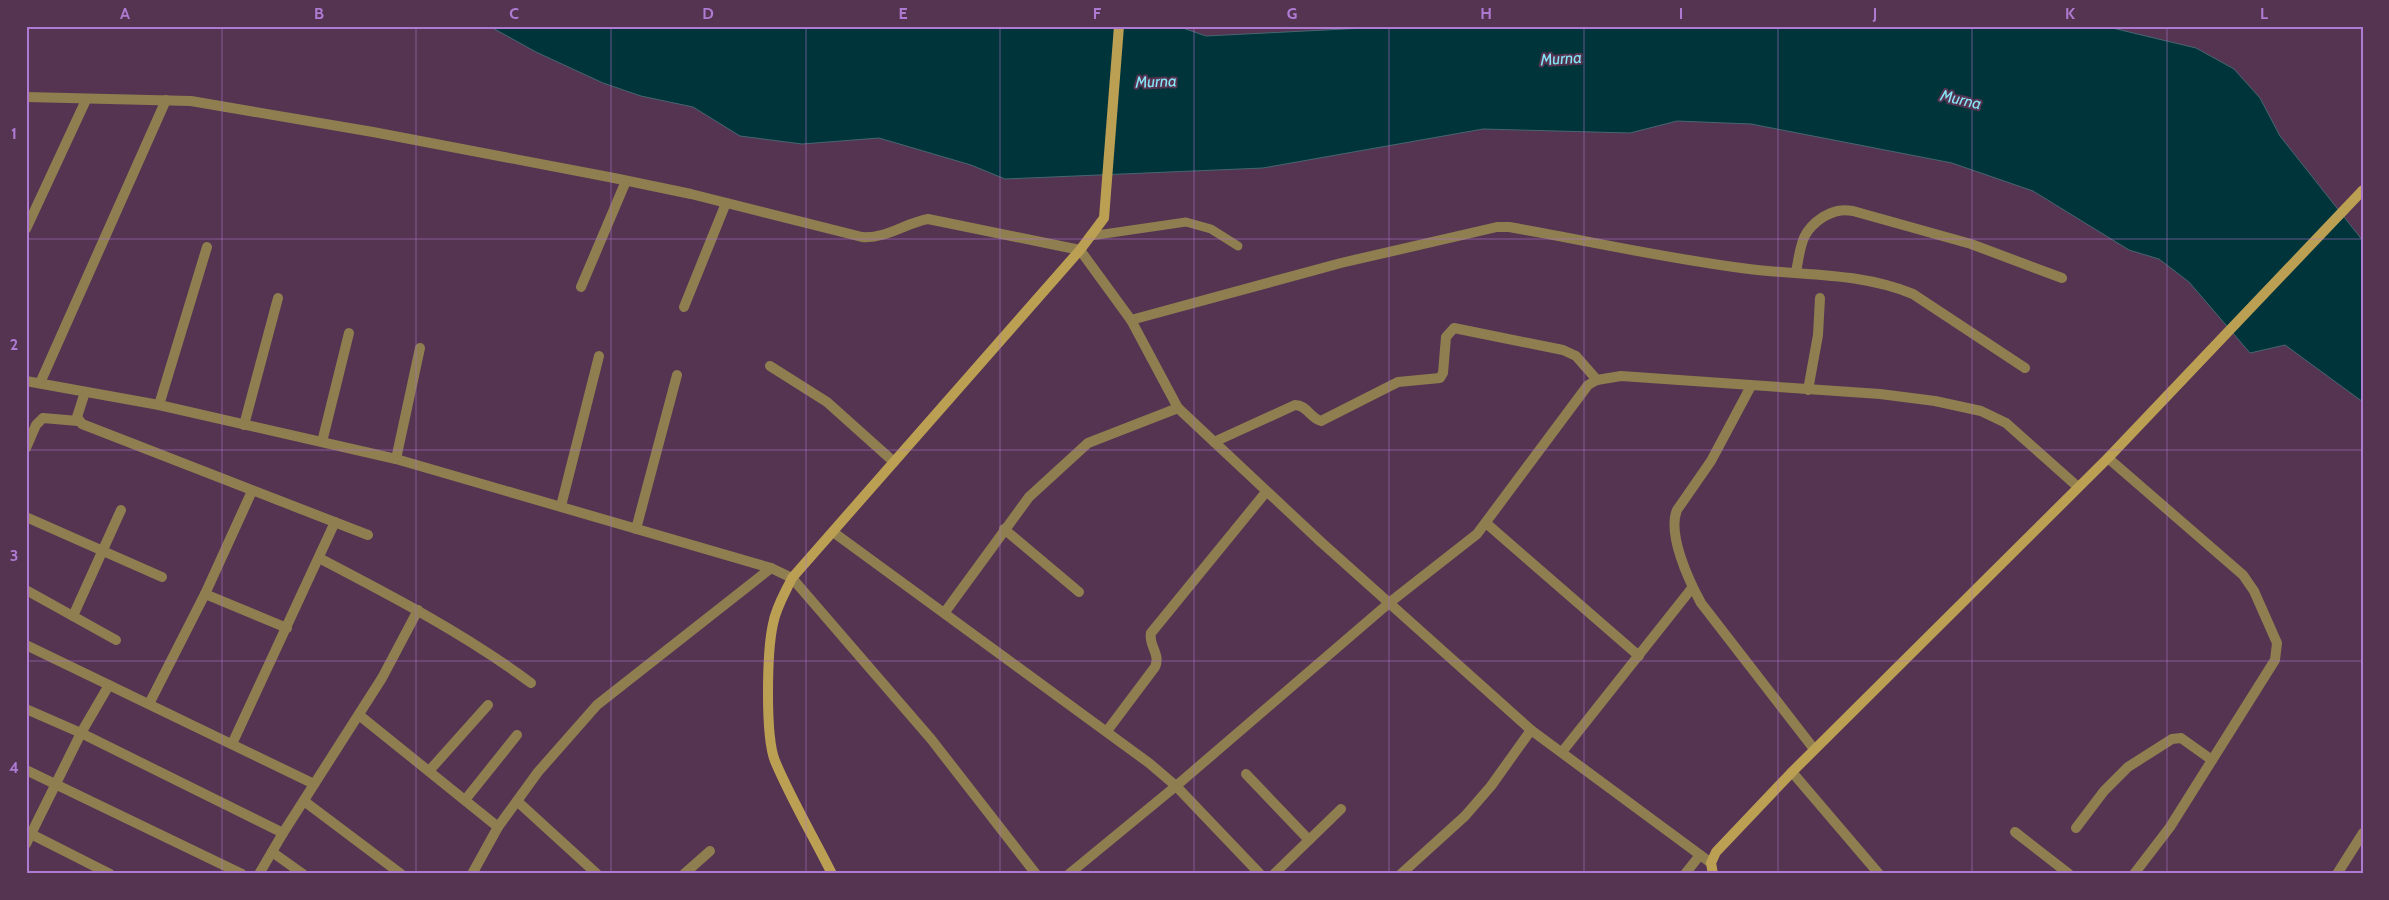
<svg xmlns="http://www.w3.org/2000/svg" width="2389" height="900" viewBox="0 0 2389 900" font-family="Cabin,sans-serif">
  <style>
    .water { fill: #00343b; stroke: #476670 }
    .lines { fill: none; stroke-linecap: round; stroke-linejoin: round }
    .service { stroke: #8f7e50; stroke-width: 9 }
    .minor { stroke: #8f7e50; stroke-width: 10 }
    .tertiary { stroke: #8f7e50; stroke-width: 10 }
    .secondary { stroke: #bba054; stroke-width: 10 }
    .grid { fill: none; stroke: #ae7ad2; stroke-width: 1; stroke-opacity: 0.55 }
    .labels { text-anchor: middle; stroke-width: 4; stroke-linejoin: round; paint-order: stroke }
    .water-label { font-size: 16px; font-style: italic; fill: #86e7f8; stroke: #543451 }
    .neatline { fill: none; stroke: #ae7ad2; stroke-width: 2 }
    .grid-label { font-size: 16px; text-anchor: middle; font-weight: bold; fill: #ae7ad2 }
  </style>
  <rect width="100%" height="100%" fill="#543451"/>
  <path class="water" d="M 489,26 L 1177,26 L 1206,36 L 1405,26 L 2104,26 L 2196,48 L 2234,69 L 2260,98 L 2280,136 L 2363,241 L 2363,402 L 2285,345 L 2250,353 L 2189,282 L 2159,259 L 2129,250 L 2033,191 L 1952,163 L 1751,124 L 1677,121 L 1630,133 L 1483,129 L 1263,168 L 1005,179 L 971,165 L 879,138 L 802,144 L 740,136 L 693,107 L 641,96 L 603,83 L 536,52 Z"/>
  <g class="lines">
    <path class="service" d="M 1090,236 L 1186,222 L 1211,229 L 1238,246"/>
    <g class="minor">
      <path d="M 26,97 L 191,101 L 373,132 L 614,178 L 691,194 L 862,237 C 886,239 905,223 928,219 L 1080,250"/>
      <path d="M 26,229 L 86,100"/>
      <path d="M 1796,272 C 1801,247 1800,232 1823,217 C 1834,211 1841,209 1853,211 L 1971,244 L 2062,278"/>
      <path d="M 581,287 L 626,181"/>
      <path d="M 684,307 L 726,203"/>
      <path d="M 1131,320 L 1341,263 L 1497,227 L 1509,227 C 1589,241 1668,259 1749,269 C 1805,276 1859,272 1913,294 L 2025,368"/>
      <path d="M 770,366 L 827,402 L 894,462"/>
      <path d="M 40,383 L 166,100"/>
      <path d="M 1751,386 L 1711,461 L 1677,510 C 1667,534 1689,581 1701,603 L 1814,749"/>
      <path d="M 1808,390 L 1818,335 L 1820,298"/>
      <path d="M 85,392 L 77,417 L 82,424 L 368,535"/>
      <path d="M 159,405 L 207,247"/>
      <path d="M 244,425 L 278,298"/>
      <path d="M 322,442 L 349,333"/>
      <path d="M 1214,442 L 1295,405 C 1307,405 1310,418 1321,421 L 1398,382 L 1440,378 L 1443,373 L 1446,337 L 1454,328 L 1563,350 L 1576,356 L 1597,380"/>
      <path d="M 26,448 L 36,425 L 43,418 L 78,421"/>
      <path d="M 2108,458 L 2243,575 L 2254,591 L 2277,643 L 2275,660 L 2170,827 L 2134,874"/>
      <path d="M 396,459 L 420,348"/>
      <path d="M 561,506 L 599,356"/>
      <path d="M 26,517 L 162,577"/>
      <path d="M 1486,523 L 1639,656"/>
      <path d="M 636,529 L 677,375"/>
      <path d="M 1004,529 L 1079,592"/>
      <path d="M 833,532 L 1149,763 L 1176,786 L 1260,874"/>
      <path d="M 319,558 C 392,596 465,634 531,683"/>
      <path d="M 26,590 L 116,640"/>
      <path d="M 205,594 L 287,628"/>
      <path d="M 945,612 L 1029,497 L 1088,443 L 1178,408"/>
      <path d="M 73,616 L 121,510"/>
      <path d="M 26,645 L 314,784"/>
      <path d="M 149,704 L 205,594 L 252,491"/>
      <path d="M 26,709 L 81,733 L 283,833 L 259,874"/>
      <path d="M 359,715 L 498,827"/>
      <path d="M 1107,731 L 1155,667 C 1161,654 1148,645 1151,633 L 1266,492"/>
      <path d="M 232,744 L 335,522"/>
      <path d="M 1562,752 L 1692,588"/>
      <path d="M 26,770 L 242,874"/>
      <path d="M 429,771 L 488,705"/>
      <path d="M 1792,772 L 1879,874"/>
      <path d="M 1246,774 L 1309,840"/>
      <path d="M 465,800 L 517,735"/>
      <path d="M 304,801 L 401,874"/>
      <path d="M 517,801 L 597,874"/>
      <path d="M 2076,828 L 2104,791 L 2128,767 L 2172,739 L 2181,738 L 2212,760"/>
      <path d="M 27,832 L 110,874"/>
      <path d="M 2015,832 L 2069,874"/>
      <path d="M 283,833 L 382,678 L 418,610"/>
      <path d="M 26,844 L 81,733 L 109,685"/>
      <path d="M 272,852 L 303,874"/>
      <path d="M 684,874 L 710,851"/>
      <path d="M 1274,874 L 1341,809"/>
      <path d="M 1401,874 L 1465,816 L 1491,786 L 1531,730"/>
      <path d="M 1685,874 L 1700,855"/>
      <path d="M 2337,874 L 2363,833"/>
    </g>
    <g class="tertiary">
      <path d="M 1080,250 L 1131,320 L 1178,408 L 1321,542 L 1531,730 L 1711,863"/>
      <path d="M 26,381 L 159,405 L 396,459 L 771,568 L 792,578 L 931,739 L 1036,874"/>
      <path d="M 472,874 L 498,827 L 538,772 L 597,705 L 771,568"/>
      <path d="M 1069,874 L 1176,786 L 1389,603 L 1477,534 L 1588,385 L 1597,380 L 1621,376 L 1880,394 L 1935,401 L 1981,411 L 2006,423 L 2078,487"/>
    </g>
    <g class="secondary">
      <path d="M 832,874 C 813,836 791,799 775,761 C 765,736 767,651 773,624 C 776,607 785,593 792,578 L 1080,250 L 1104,218 L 1119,26"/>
      <path d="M 1713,874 L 1711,863 L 1716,852 L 1792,772 L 2108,458 L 2363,190"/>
    </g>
  </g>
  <path class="grid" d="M 222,26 L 222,874M 416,26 L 416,874M 611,26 L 611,874M 806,26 L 806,874M 1000,26 L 1000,874M 1194,26 L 1194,874M 1389,26 L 1389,874M 1584,26 L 1584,874M 1778,26 L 1778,874M 1972,26 L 1972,874M 2167,26 L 2167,874M 26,239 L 2363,239M 26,450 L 2363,450M 26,661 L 2363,661"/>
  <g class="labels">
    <g class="water-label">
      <text transform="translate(1561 58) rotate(-4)" y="6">Murna</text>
      <text transform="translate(1156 81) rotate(-2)" y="6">Murna</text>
      <text transform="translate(1961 99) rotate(13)" y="6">Murna</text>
    </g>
  </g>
  <rect width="2389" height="900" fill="none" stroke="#543451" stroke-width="55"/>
  <rect x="28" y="28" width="2334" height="844" class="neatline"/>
  <g class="grid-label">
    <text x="125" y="19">A</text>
    <text x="319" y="19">B</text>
    <text x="514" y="19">C</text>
    <text x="708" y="19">D</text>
    <text x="903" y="19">E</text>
    <text x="1097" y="19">F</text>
    <text x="1292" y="19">G</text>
    <text x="1486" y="19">H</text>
    <text x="1681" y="19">I</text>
    <text x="1875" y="19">J</text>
    <text x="2070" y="19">K</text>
    <text x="2264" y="19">L</text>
    <text x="14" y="139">1</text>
    <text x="14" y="350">2</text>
    <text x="14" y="561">3</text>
    <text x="14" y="773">4</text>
  </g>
</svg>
